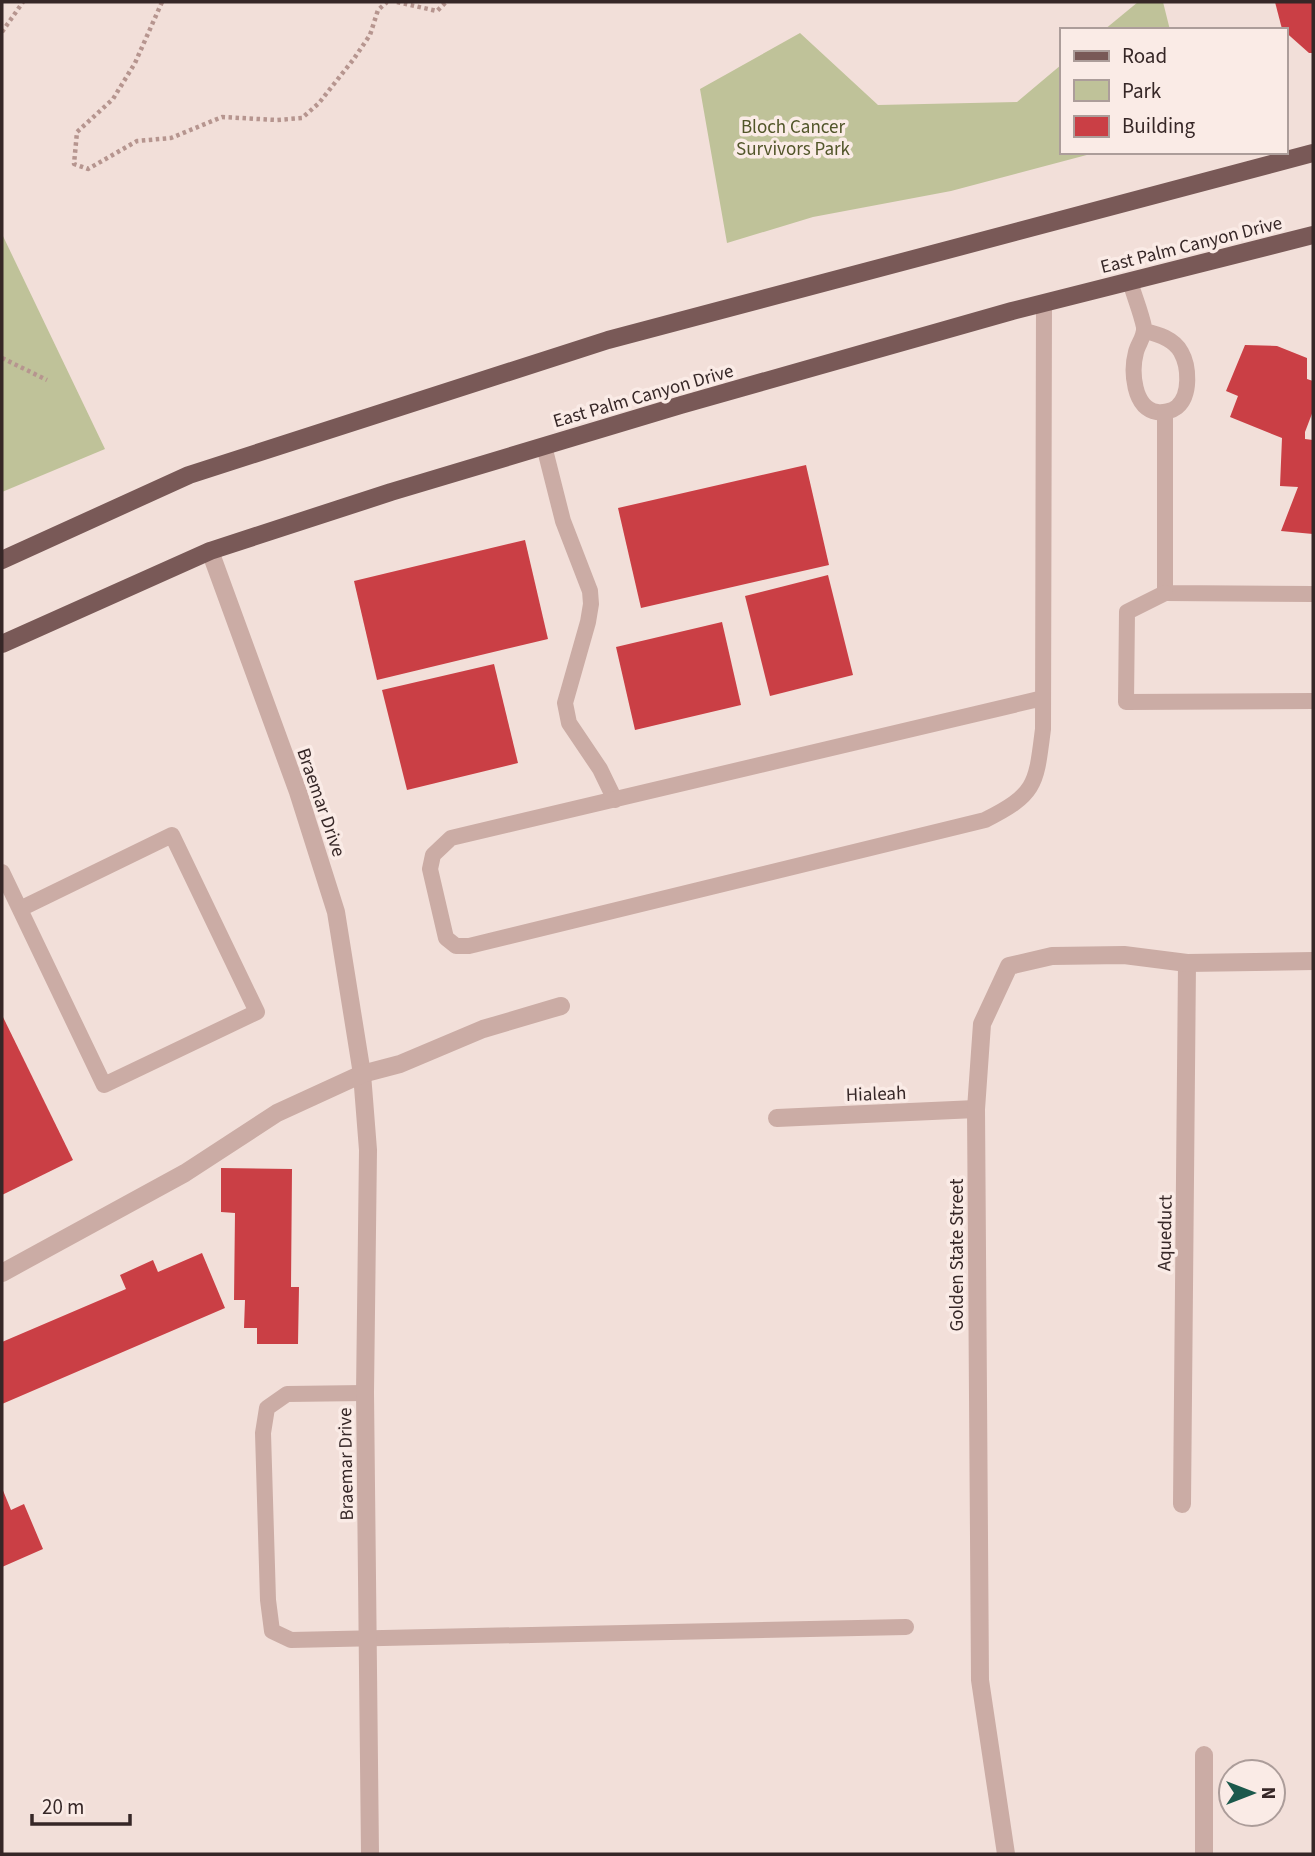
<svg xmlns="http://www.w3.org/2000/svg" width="1315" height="1856" viewBox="0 0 1315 1856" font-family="'Source Sans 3',sans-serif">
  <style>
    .green { fill: #bfc299 }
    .building { fill: #ca3f45 }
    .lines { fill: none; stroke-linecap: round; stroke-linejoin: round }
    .path { stroke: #b6958f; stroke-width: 4.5; stroke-dasharray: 3.5 3.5; stroke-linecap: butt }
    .lane { stroke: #cbaca5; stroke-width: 16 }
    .street { stroke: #cbaca5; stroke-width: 18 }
    .primary { stroke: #795957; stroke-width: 18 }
    .labels { text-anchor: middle; stroke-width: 7; stroke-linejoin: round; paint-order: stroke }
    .park-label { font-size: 19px; fill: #515529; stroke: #faebe6 }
    .street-label { font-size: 19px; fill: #362727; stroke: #faebe6 }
  </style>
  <rect width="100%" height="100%" fill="#f2dfd9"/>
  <g class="green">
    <path d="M 1138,2 L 1163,2 L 1170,30 L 1104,30 Z"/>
    <path d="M 800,33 L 878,105 L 1017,102 L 1061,65 L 1061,152 L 1098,152 L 951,191 L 813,217 L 727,243 L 700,89 Z"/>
    <path d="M 2,234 L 105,449 L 2,492 Z"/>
  </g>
  <g class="building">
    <path d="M 1275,2 L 1313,2 L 1313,53 L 1309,53 L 1282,29 Z"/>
    <path d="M 1245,345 L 1277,346 L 1307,358 L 1307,379 L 1313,381 L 1313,411 L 1305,432 L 1305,439 L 1313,440 L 1313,534 L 1281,531 L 1298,487 L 1280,486 L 1282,438 L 1230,417 L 1238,396 L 1226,391 Z"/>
    <path d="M 806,465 L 829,565 L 641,608 L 618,508 Z"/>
    <path d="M 525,540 L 548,639 L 377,680 L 354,581 Z"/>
    <path d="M 828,575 L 853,675 L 770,696 L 745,596 Z"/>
    <path d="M 722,622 L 741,705 L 635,730 L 616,647 Z"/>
    <path d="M 494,664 L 518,763 L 407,790 L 382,690 Z"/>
    <path d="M 2,1015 L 73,1160 L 2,1195 Z"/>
    <path d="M 221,1168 L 292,1169 L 291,1287 L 299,1287 L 298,1344 L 257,1344 L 257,1328 L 244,1328 L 245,1300 L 234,1300 L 235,1213 L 221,1212 Z"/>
    <path d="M 202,1253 L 225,1308 L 2,1404 L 2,1342 L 126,1289 L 120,1275 L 153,1260 L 158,1272 Z"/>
    <path d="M 2,1488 L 11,1510 L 24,1504 L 43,1549 L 2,1567 Z"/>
  </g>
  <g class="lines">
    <g class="path">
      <path d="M 162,2 L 135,63 L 113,99 L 77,132 L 74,164 L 88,169 L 137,141 L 171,138 L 222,117 L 277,120 L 302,118 L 319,103 L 353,60 L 370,35 L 378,10 L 387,2"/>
      <path d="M 397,2 L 437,11 L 446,2"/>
      <path d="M 2,32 L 23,2"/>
      <path d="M 2,358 L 47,380"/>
    </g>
    <g class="lane">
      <path d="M 1130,281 C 1134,296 1141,312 1144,327 C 1145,336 1138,344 1136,352 C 1131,371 1133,408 1157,412 C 1163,413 1172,411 1177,407 C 1191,395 1189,366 1181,352 C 1174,339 1158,334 1145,331"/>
      <path d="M 1165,412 L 1165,593 L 1313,594"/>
      <path d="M 544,446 L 563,521 L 590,591 L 591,604 L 588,622 L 565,703 L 569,723 L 600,769 L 615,800"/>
      <path d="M 1165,593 L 1127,612 L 1126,702 L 1313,701"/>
      <path d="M 1043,698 L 451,838 L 433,855 L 430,869 L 446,938 L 456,946 L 469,946 L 985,820 C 1037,794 1036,784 1043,729 L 1044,303"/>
      <path d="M 2,872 L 104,1085 L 257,1012 L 172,835 L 20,909"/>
      <path d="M 365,1393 L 287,1394 L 267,1408 L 263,1433 L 268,1600 L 272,1631 L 291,1640 L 906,1627"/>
    </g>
    <g class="street">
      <path d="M 210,551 L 298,792 L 336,912 L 362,1074 L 368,1150 L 365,1393 L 370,1854"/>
      <path d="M 777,1118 L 976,1109"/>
      <path d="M 2,1273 L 185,1173 L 277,1113 L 362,1074 L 400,1064 L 483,1029 L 561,1006"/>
      <path d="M 1182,1504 L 1187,963"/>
      <path d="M 1204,1755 L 1204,1854"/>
      <path d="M 1006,1854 L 980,1680 L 976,1109 L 982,1024 L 1009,966 L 1052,956 L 1124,955 L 1187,963 L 1313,961"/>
    </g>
    <g class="primary">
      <path d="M 2,560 L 189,475 L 608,340 L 1313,153"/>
      <path d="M 2,644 L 210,551 L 391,492 L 681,405 L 1012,311 L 1313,235"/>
    </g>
  </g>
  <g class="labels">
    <g class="park-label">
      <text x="793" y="133">Bloch Cancer<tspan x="793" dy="22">Survivors Park</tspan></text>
    </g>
    <g class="street-label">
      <text transform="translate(1191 244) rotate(-14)" y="7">East Palm Canyon Drive</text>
      <text transform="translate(643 395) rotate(-16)" y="7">East Palm Canyon Drive</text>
      <text transform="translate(322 802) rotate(71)" y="7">Braemar Drive</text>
      <text transform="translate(876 1093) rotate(-2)" y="7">Hialeah</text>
      <text transform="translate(1164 1233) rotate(-89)" y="7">Aqueduct</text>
      <text transform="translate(956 1255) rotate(-90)" y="7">Golden State Street</text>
      <text transform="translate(345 1464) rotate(-91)" y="7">Braemar Drive</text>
    </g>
  </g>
  <rect width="1315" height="1856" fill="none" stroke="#362727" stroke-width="7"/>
  <rect x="1060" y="28" width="228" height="126" fill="#faebe6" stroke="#ac9d9a" stroke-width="2"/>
  <rect x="1074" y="51" width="35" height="10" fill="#795957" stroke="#ac9d9a" stroke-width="2"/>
  <text x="1122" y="63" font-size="21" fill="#362727">Road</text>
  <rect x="1074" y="80" width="35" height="21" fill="#bfc299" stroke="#ac9d9a" stroke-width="2"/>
  <text x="1122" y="98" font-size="21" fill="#362727">Park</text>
  <rect x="1074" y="116" width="35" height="21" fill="#ca3f45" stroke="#ac9d9a" stroke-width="2"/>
  <text x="1122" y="133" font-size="21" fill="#362727">Building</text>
  <g transform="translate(1252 1793) rotate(90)"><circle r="33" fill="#faebe6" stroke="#ac9d9a" stroke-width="2"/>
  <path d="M0-5L12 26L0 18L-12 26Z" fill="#1b594c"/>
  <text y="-10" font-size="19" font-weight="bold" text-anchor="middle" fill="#362727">N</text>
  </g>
  <path d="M32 1814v10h98v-10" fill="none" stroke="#362727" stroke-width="3.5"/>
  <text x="42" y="1814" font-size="21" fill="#362727" stroke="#faebe6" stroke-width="5" paint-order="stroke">20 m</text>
</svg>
